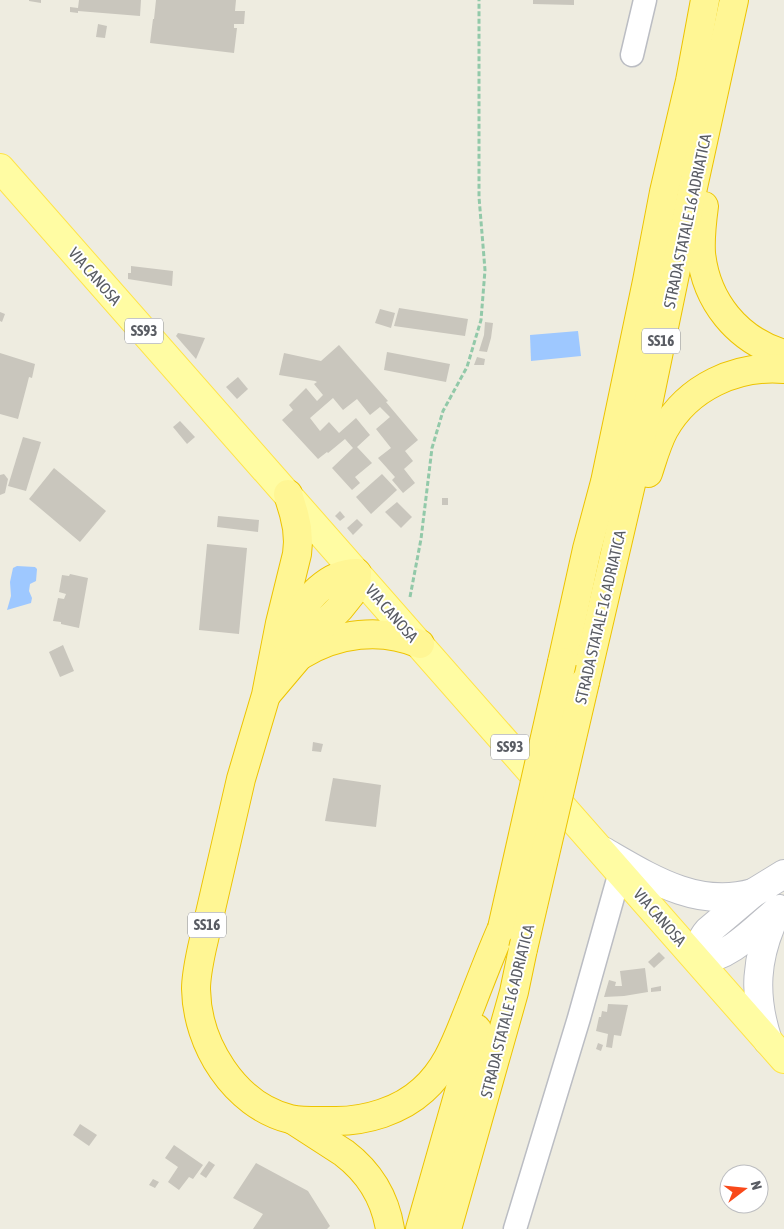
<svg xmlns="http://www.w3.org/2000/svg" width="784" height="1229" viewBox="0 0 784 1229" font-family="'Asap Condensed',sans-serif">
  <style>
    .water { fill: #9ec8ff }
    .building { fill: #c9c6bd }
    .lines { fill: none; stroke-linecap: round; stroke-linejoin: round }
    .minor-casing { stroke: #bbbdc3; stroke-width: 25 }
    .tertiary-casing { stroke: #bbbdc3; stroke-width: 30 }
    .primary-casing { stroke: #ffe448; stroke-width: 30 }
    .trunk-casing { stroke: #edc300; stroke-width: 30 }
    .path { stroke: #92c9a9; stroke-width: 3; stroke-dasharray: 5 2.5; stroke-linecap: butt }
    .minor { stroke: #fff; stroke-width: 22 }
    .tertiary { stroke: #fff; stroke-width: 28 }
    .primary { stroke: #fffca3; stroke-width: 28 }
    .trunk { stroke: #fff694; stroke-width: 28 }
    .trunk-bridge-casing { stroke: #edc300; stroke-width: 30; stroke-linecap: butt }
    .trunk-bridge { stroke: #fff694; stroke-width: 28 }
    .labels { text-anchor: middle; stroke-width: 4; stroke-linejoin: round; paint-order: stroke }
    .shield { fill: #fff; stroke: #8b8d92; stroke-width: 1 }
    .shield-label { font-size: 15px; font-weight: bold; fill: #595c63 }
    .street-label { font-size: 16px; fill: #595c63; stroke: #fff }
  </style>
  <rect width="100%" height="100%" fill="#eeece0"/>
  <g class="water">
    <path d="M 578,331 L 581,356 L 531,361 L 530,335 Z"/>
    <path d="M 17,566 L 35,567 L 37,569 L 36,581 L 30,584 L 29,591 L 32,598 L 31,603 L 7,610 L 11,596 L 10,582 L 13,568 Z"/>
  </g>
  <g class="building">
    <path d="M 29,0 L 41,0 L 41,3 L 29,1 Z"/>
    <path d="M 79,0 L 141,0 L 140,16 L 78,11 L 78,13 L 70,12 L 70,7 L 78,8 Z"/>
    <path d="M 156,0 L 236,0 L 235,11 L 245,11 L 244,24 L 234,24 L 234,28 L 237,28 L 234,53 L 150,43 L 153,19 L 154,19 Z"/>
    <path d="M 533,0 L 574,0 L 574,5 L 533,4 Z"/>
    <path d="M 98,24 L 107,26 L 105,38 L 96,37 Z"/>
    <path d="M 131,266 L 173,271 L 172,286 L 128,279 L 128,273 L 131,273 Z"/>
    <path d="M 399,308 L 468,319 L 465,336 L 394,326 Z"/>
    <path d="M 380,309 L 395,313 L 391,328 L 375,323 Z"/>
    <path d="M 0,312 L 5,314 L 2,322 L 0,321 Z"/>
    <path d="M 485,322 L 493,323 L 491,338 L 487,352 L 479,351 L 484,335 Z"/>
    <path d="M 178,333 L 205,338 L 196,359 L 176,336 Z"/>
    <path d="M 339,345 L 388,401 L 386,402 L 418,440 L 405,451 L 413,461 L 404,469 L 415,483 L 403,493 L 392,480 L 395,477 L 378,458 L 391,448 L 376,429 L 390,417 L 380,407 L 370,415 L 357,399 L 343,410 L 333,398 L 310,418 L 320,431 L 329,422 L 339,433 L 356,418 L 370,435 L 357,447 L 372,463 L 355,477 L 360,483 L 352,490 L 332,468 L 353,448 L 345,439 L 328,453 L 327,452 L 318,459 L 282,420 L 293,410 L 289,405 L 306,388 L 317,401 L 323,395 L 314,384 L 317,382 L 315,381 L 279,375 L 284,353 L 321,361 Z"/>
    <path d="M 387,352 L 450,364 L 446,382 L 384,370 Z"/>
    <path d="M 0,353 L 35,364 L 32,378 L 29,377 L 27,385 L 18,419 L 0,414 Z"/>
    <path d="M 477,357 L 485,359 L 484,365 L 474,365 Z"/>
    <path d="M 238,377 L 248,389 L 237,399 L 226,387 Z"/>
    <path d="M 180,421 L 195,437 L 187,444 L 173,427 Z"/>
    <path d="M 23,437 L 41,442 L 26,491 L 8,486 Z"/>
    <path d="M 54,468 L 106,511 L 80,542 L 29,499 Z"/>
    <path d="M 4,474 L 8,479 L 5,493 L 0,495 L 0,475 Z"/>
    <path d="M 382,474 L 397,490 L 371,514 L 356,497 Z"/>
    <rect x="442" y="498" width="6" height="7"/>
    <path d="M 397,502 L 412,517 L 401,528 L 385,512 Z"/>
    <path d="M 340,511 L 345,517 L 340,521 L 335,516 Z"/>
    <path d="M 218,516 L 259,520 L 258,532 L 217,527 Z"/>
    <path d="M 357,519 L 363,525 L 353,535 L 347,528 Z"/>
    <path d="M 207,544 L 247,548 L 239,634 L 199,630 Z"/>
    <path d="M 70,574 L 88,578 L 79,628 L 61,624 L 61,622 L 53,621 L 58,598 L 64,599 L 66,594 L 59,592 L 62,575 L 69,576 Z"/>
    <path d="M 63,645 L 74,671 L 60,677 L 49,652 Z"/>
    <path d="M 313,742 L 323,744 L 321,752 L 312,751 Z"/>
    <path d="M 333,778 L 381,785 L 376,827 L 325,821 Z"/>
    <path d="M 659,952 L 665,958 L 654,968 L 648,962 Z"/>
    <path d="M 645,968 L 648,992 L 624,996 L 604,997 L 609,980 L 616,982 L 615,986 L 622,986 L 620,971 Z"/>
    <path d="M 661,986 L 661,991 L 651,992 L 651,988 Z"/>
    <path d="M 608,1004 L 628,1005 L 621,1036 L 614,1035 L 612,1048 L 606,1047 L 608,1034 L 596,1031 L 599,1017 L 601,1017 L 602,1011 L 607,1012 Z"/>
    <path d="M 598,1043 L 603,1045 L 601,1051 L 596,1049 Z"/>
    <path d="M 80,1124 L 97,1135 L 89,1146 L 73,1135 Z"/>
    <path d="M 174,1145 L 203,1165 L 193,1179 L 189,1177 L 179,1190 L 168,1182 L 178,1167 L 165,1158 Z"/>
    <path d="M 209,1161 L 215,1165 L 206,1178 L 200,1174 Z"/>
    <path d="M 256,1163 L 308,1191 L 330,1226 L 327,1229 L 253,1229 L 263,1214 L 233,1198 Z"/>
    <path d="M 153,1179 L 159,1182 L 155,1188 L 149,1185 Z"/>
  </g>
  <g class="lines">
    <g class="minor-casing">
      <g id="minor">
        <path d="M 632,55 L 645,0"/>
        <path d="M 515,1229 L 579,1018 L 620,872"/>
      </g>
    </g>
    <g class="tertiary-casing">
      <g id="tertiary">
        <path d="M 603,851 C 650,878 697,909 753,893"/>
        <path d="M 779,909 C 756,928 729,959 698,960 C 698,949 700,940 708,931 L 753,893 L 784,874"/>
        <path d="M 768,1041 C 753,996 755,957 776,914"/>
      </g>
    </g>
    <g class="primary-casing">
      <path id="primary" d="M 0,168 L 784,1059"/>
    </g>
    <g class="trunk-casing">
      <g id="trunk">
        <path d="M 704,206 C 702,221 700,237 701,253 C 706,301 737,340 784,354"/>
        <path d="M 648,473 C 653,458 657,443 664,430 C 688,387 736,365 784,369"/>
        <path d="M 288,494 L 294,514 L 297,528 L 298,542 L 297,554 L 280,623 L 266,695 L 241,779 L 202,948 C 199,962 196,976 196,989 C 197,1044 234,1105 290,1119 C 303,1122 322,1121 336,1121 C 366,1121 400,1111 423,1090 C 449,1067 458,1036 471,1005 C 481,979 491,953 502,928"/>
        <path d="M 301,655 C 337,633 381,627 420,644"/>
        <path d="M 562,662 L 587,549 L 605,482 L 647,281 L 664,192 L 690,81 L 705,0"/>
        <path d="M 585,682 L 635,467 L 692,192 L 734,0"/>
        <path d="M 267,694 L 300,655 L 318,630 L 340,608 L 352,593 L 356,584 L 357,573 C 321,573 301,610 282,635"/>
        <path d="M 293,1120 L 344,1153 C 369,1172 385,1198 390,1229"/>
        <path d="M 420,1229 L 477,1029"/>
        <path d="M 447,1229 L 514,992 L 523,949"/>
      </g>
    </g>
    <path class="path" d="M 410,597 L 421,539 L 432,448 L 443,411 L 467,367 L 481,320 L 485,270 L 479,197 L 479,0"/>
    <use href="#minor" class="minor"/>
    <use href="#tertiary" class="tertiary"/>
    <use href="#primary" class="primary"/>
    <use href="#trunk" class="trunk"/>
    <g class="trunk-bridge-casing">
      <g id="trunk-bridge">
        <path d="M 502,928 L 562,662"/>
        <path d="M 523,949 L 585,682"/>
      </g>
    </g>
    <use href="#trunk-bridge" class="trunk-bridge"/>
  </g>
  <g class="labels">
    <g class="shield">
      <rect x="125" y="318.5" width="38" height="25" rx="4"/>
      <rect x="642" y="328.5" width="38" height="25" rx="4"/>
      <rect x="491" y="734.5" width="38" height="25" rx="4"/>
      <rect x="188" y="912.5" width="38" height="25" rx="4"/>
    </g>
    <g class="shield-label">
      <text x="144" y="336">SS93</text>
      <text x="661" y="346">SS16</text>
      <text x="510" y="752">SS93</text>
      <text x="207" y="930">SS16</text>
    </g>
    <g class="street-label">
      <text transform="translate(687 221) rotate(-78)" y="6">STRADA STATALE 16 ADRIATICA</text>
      <text transform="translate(95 276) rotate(49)" y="6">VIA CANOSA</text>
      <text transform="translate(392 613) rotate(49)" y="6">VIA CANOSA</text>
      <text transform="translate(600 617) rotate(-77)" y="6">STRADA STATALE 16 ADRIATICA</text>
      <text transform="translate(660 917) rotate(49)" y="6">VIA CANOSA</text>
      <text transform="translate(507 1011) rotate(-76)" y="6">STRADA STATALE 16 ADRIATICA</text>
    </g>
  </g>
  <g transform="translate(744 1189) rotate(74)"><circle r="24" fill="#ffffff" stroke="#bdbec1"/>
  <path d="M0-4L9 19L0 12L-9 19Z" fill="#f9491a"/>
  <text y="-8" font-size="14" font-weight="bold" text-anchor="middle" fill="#595c63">N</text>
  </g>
</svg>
